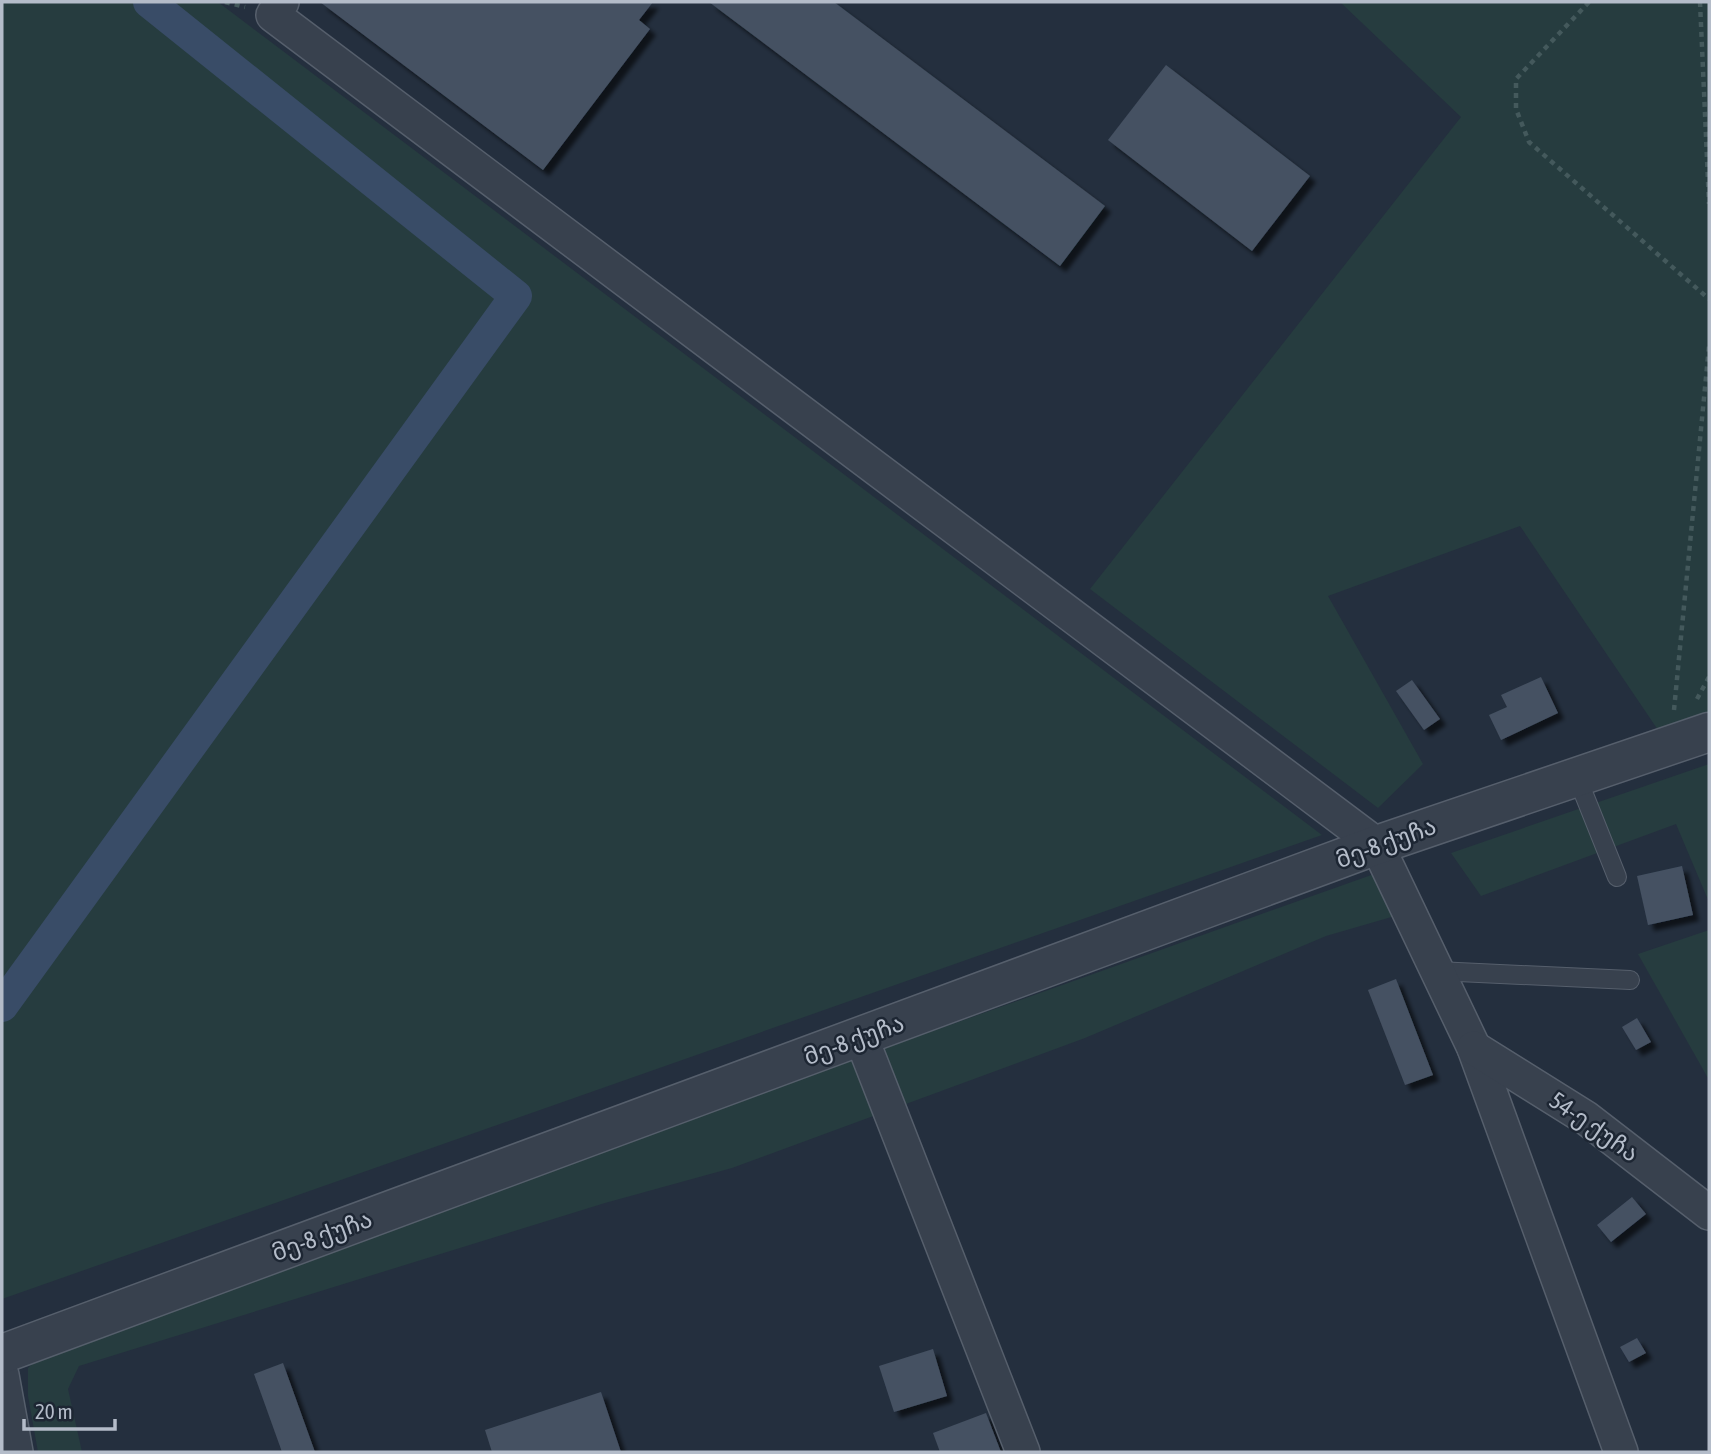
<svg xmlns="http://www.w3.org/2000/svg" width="1711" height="1454" viewBox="0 0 1711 1454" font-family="'Asap Condensed','Noto Sans Georgian',sans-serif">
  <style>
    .green { fill: #263c3f }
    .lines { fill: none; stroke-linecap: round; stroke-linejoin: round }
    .canal { stroke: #394c67; stroke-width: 32 }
    .building { fill: #455162; filter: url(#shadow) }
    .service-casing { stroke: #565f6c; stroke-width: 20 }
    .minor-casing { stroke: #565f6c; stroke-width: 36 }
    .tertiary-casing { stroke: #565f6c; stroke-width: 41 }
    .path { stroke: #44595c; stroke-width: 4.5; stroke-dasharray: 5 5; stroke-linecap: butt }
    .service { stroke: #38414e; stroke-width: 18 }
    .minor { stroke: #38414e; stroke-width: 33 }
    .tertiary { stroke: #38414e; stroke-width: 38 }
    .labels { text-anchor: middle; stroke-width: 5; stroke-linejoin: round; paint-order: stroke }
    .street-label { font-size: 24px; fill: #b4bcc9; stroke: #1d2633 }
  </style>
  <defs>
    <filter id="shadow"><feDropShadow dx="6" dy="6" stdDeviation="2" flood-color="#0009"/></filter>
  </defs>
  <rect width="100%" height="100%" fill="#242f3e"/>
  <g class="green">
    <path d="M 2,2 L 218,2 L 1322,835 L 2,1299 Z"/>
    <path d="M 1340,2 L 1709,2 L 1709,714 L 1658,730 L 1520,526 L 1328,596 L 1423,764 L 1378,808 L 1090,589 L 1461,117 Z"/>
    <path d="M 1709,764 L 1709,902 L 1676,824 L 1481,896 L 1451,853 Z"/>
    <path d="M 1377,873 L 1395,916 L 1326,936 L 1085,1038 L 732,1168 L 605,1203 L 79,1366 L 68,1389 L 82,1452 L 38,1452 L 28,1396 L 28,1368 L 53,1344 Z"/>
    <path d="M 1709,930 L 1709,1080 L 1638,954 Z"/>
  </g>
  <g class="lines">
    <path class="canal" d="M 2,1006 L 516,296 L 149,2"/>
  </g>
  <g class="building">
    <path d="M 320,2 L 653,2 L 639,20 L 650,29 L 543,170 Z"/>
    <path d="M 709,2 L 834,2 L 1105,206 L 1060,266 Z"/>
    <path d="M 1166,65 L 1310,176 L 1252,251 L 1108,140 Z"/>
    <path d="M 1541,677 L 1558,713 L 1501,740 L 1489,715 L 1507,707 L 1501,695 Z"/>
    <path d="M 1412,680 L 1440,719 L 1424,730 L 1396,691 Z"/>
    <path d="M 1682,866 L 1693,915 L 1648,925 L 1637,876 Z"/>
    <path d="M 1396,979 L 1433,1075 L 1405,1085 L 1368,990 Z"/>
    <path d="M 1637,1018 L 1651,1042 L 1636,1050 L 1622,1027 Z"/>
    <path d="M 1632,1197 L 1646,1214 L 1611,1242 L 1597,1225 Z"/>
    <path d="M 1637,1338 L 1646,1353 L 1629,1362 L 1620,1347 Z"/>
    <path d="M 933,1349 L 947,1396 L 894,1412 L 879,1366 Z"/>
    <path d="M 283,1363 L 315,1452 L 282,1452 L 254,1374 Z"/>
    <path d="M 601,1392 L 621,1452 L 492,1452 L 485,1430 Z"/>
    <path d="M 986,1413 L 1001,1452 L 940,1452 L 933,1433 Z"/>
  </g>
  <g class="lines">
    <g class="service-casing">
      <g id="service">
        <path d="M 1577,777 L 1617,877"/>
        <path d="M 1437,971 L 1630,980"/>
      </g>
    </g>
    <g class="minor-casing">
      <g id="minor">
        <path d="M 282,2 L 273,15 L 1377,845 L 1474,1048 L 1621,1452"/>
        <path d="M 861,1037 L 1023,1452"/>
        <path d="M 1474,1048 L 1586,1118 L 1709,1213"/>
        <path d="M 2,1375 L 16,1452"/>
      </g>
    </g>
    <g class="tertiary-casing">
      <path id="tertiary" d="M 2,1354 L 1377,845 L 1709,732"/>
    </g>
    <g class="path">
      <path d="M 225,2 L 245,7"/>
      <path d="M 1589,2 L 1516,79 L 1516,109 L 1529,142 L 1709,299"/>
      <path d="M 1700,2 L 1709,204"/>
      <path d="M 1697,699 L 1709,677"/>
      <path d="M 1674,710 L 1709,346"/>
    </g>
    <use href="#service" class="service"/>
    <use href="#minor" class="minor"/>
    <use href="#tertiary" class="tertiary"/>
  </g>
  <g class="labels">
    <g class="street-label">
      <text transform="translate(1386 843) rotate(-20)" y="8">მე-8 ქუჩა</text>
      <text transform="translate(854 1040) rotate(-20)" y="8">მე-8 ქუჩა</text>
      <text transform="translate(1594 1127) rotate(35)" y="8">54-ე ქუჩა</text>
      <text transform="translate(322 1236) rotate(-20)" y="8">მე-8 ქუჩა</text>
    </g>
  </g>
  <rect width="1711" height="1454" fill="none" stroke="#b4bcc9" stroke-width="7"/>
  <path d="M24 1419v10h91v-10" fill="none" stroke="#b4bcc9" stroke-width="3.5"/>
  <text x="35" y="1419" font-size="21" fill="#b4bcc9" stroke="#1d2633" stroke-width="5" paint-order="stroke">20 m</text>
</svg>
